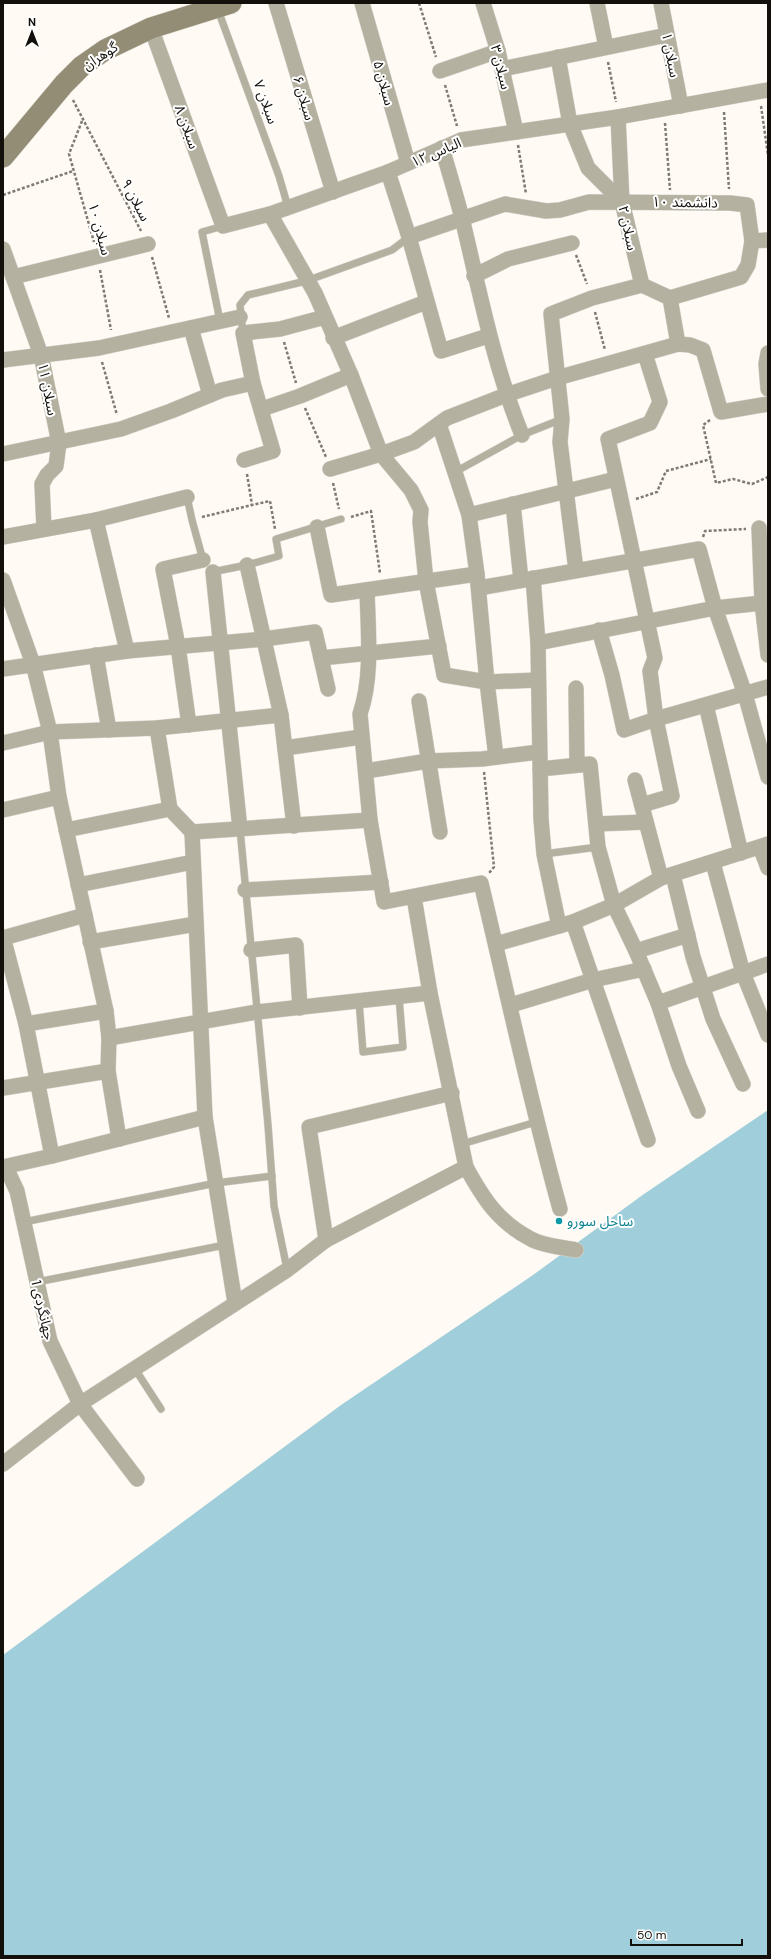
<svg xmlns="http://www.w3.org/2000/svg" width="771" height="1959" viewBox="0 0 771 1959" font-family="'DM Sans','Noto Sans Arabic',sans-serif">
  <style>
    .water { fill: #a0cedb }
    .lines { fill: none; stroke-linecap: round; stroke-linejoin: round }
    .lane-casing { stroke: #d9d5ce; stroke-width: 8 }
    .street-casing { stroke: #d9d5ce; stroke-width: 16 }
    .secondary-casing { stroke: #d9d5ce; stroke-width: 22 }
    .path { stroke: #7e7a74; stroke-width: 2.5; stroke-dasharray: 3 2; stroke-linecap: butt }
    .lane { stroke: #b5b1a1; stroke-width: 7 }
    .street { stroke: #b5b1a1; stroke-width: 15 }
    .secondary { stroke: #938d75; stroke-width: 21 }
    .culture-dot { fill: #0f9aa8; stroke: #fff; stroke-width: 1.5 }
    .labels { text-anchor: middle; stroke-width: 4; stroke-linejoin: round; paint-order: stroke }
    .street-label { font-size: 14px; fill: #13100c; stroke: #fff }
    .culture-label { font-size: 14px; fill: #0d838f; stroke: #fff; text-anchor: start }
  </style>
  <rect width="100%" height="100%" fill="#fffaf3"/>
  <path class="water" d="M 768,1110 L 768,1956 L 3,1956 L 3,1655 L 341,1405 L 533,1275 L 644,1194 Z"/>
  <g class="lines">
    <g class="lane-casing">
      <g id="lane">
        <path d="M 218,10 L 279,176 L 288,207"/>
        <path d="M 220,321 L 202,232 L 223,226"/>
        <path d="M 243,333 L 240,305 L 248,295 L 306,281 L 392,250 L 409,237"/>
        <path d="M 455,472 L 522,435 L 562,419"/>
        <path d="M 187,497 L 192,520 L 203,560"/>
        <path d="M 212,572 L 247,565 L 279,556 L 276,539 L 341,519"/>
        <path d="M 240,829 L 268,1125 L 274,1206 L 287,1269"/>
        <path d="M 544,854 L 598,847"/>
        <path d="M 359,1001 L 363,1052 L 403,1047 L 399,997"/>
        <path d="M 462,1144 L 536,1122"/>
        <path d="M 24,1222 L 216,1183 L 272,1176"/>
        <path d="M 37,1282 L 225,1245"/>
        <path d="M 135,1369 L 161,1409"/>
      </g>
    </g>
    <g class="street-casing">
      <g id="street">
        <path d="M 276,3 L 333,192"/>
        <path d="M 362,3 L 408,163"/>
        <path d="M 483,3 L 498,51 L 516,132"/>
        <path d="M 597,3 L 606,47"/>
        <path d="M 661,3 L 681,106"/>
        <path d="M 151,28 L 223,226 L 270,214 L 388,172 L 461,140 L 618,117 L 768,90"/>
        <path d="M 558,57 L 570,124 L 588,168 L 622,202"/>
        <path d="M 502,69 L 667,35"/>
        <path d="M 440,71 L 498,51"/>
        <path d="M 618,117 L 622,202 L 642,285 L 670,298 L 678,344"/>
        <path d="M 442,148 C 449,172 456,195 462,218 C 480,293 493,363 522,435"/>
        <path d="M 388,172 L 409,237 L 441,351 L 488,336"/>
        <path d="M 270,214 L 315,293 L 351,375 L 381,454 L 411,490 L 421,510 L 420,522 L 426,581 L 444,675 L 487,682 L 537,680"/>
        <path d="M 409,237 L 505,204 L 546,211 L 560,210 L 589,202 L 730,203 L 747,205 L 752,241 L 768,240"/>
        <path d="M 3,249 L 41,355 L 59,443 L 56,466 L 47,475 L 42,484 L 44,529"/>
        <path d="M 474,276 L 508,259 L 572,243"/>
        <path d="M 13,277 L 148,244"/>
        <path d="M 670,298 L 741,277 L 748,265 L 752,241"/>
        <path d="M 191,328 L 210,395"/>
        <path d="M 333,338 L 426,302"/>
        <path d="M 768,353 L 766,364 L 768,389"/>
        <path d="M 3,360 L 99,348 L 240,317"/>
        <path d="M 262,409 L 300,396 L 351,375"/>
        <path d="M 439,424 L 469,515 L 477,574 L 487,682 L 496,757"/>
        <path d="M 3,454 L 121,429 L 171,411 L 222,390 L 253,383"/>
        <path d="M 244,460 L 273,451 L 253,383 L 243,333 L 280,329 L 325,317"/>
        <path d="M 330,469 L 381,454 L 414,442 L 447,418 L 506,395 L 557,378 L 678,344 L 690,345 L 703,350 L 721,412 L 768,404"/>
        <path d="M 513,504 L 521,580"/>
        <path d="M 469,515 L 616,479"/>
        <path d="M 96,520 L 127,651"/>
        <path d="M 317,527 L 331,595 L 477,574"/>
        <path d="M 759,528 L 762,603 L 768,655"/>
        <path d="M 3,537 L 96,520 L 187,497"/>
        <path d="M 247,565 L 281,715 L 294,826"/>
        <path d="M 576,570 L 560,442 L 562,419 L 551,314 L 592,298 L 642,285"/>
        <path d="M 213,572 L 240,829"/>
        <path d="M 533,578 L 538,643 L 541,819 L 544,854 L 559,926"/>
        <path d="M 3,580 L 33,664 L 50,732 L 59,797 L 106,1011 L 109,1038 L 257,1012 L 430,993"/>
        <path d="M 479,588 L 699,549 L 715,608 L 745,694 L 768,777"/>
        <path d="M 367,590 C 368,630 373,676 360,714 L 370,820"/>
        <path d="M 599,630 L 612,675 L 624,730 L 656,719 L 768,687"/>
        <path d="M 538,643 L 715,608 L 762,603"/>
        <path d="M 96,655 L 109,730"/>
        <path d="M 321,658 L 439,646"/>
        <path d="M 3,669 L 127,651 L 264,639 L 315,632 L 328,689"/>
        <path d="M 576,688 L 577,764"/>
        <path d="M 419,701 L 440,832"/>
        <path d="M 706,705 L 741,853"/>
        <path d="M 189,725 L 178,646 L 163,569 L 203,560"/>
        <path d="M 157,728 L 170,809 L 192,832 L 370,820 L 384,902 L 481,883 C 507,992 530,1101 560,1209"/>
        <path d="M 3,743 L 50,732 L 157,728 L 281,715"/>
        <path d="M 285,748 L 361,737"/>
        <path d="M 540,769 L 590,764 L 598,847 L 614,905 L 636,951 L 658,1003 L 679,1066 L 698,1111"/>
        <path d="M 366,771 L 428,761 L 482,759 L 539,752"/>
        <path d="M 635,780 L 661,878"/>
        <path d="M 642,805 L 672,796 L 656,719 L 650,671 L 655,658 L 608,439 L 650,423 L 660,402 L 645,354"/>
        <path d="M 3,810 L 59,797"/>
        <path d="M 596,824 L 646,822"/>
        <path d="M 66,830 L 170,809"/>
        <path d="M 192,832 L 205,1117 L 235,1303"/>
        <path d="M 760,847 L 768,868"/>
        <path d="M 713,863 L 743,973 L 768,1035"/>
        <path d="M 673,875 L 693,957 L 713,1019 L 743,1084"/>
        <path d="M 78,885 L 193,862"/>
        <path d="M 245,890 L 381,882"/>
        <path d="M 573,922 L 648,1140"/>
        <path d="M 3,937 L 26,1024 L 52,1156"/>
        <path d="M 3,938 L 85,915"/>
        <path d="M 90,942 L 196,924"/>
        <path d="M 496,944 L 573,922 L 614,905 L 661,878 L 768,844"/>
        <path d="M 251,950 L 296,945 L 300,1008"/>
        <path d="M 636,951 L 688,935"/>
        <path d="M 658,1003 L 768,964"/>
        <path d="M 511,1005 L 593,980 L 644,969"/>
        <path d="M 26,1024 L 106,1011"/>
        <path d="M 109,1038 L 108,1071 L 119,1139"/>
        <path d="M 3,1088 L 108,1071"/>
        <path d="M 3,1167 L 52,1156 L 205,1117"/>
        <path d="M 466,1167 C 483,1198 498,1222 531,1239 C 543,1246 562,1247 576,1250"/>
        <path d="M 3,1171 L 10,1176 L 17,1191 L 50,1341 L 80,1404 L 137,1479"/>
        <path d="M 326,1240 L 309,1127 L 452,1093"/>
        <path d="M 3,1464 L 80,1404 L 287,1270 L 326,1240 L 466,1167 L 430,993 L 414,897"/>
      </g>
    </g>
    <g class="secondary-casing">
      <path id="secondary" d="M 3,157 L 64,84 L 82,66 L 105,50 L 151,28 L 231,3"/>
    </g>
    <g class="path">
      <path d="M 419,3 L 436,57"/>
      <path d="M 608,62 L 616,102"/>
      <path d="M 445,85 L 457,126"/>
      <path d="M 73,100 L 141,231"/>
      <path d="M 761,106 L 768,155"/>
      <path d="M 724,112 L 729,189"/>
      <path d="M 82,121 L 69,154 L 94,242"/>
      <path d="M 665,123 L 670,190"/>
      <path d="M 518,145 L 526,194"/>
      <path d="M 3,195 L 73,171"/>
      <path d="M 576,255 L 587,284"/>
      <path d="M 152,257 L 169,318"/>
      <path d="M 100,270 L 111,330"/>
      <path d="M 595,312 L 605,350"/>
      <path d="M 284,342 L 296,383"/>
      <path d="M 102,362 L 117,415"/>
      <path d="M 305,408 L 326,457"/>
      <path d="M 710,420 L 703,425 L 716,483 L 733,479 L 752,484 L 768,477"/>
      <path d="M 247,474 L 252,505 L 270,501 L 275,529"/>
      <path d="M 333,483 L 339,509"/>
      <path d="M 636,499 L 657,492 L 666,471 L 711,459"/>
      <path d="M 202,517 L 252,505"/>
      <path d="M 351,517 L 371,511 L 380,573"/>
      <path d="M 703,537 L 705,531 L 746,529"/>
      <path d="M 484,772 L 494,867 L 489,873"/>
    </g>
    <use href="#lane" class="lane"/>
    <use href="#street" class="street"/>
    <use href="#secondary" class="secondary"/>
  </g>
  <circle class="culture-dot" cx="559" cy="1221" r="4"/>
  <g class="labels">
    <g class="street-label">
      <text transform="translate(671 55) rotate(79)" y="5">سبلان ۱</text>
      <text transform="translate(100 56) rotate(-33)" y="5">گوهران</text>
      <text transform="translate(501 67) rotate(76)" y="5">سبلان ۳</text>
      <text transform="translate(384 83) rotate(75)" y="5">سبلان ۵</text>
      <text transform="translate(304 98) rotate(74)" y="5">سبلان ۶</text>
      <text transform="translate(266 102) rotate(70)" y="5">سبلان ۷</text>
      <text transform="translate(187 127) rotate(70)" y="5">سبلان ۸</text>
      <text transform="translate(436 152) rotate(-23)" y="5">الیاس ۱۲</text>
      <text transform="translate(136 200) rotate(62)" y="5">سبلان ۹</text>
      <text transform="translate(685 202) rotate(1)" y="5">دانشمند ۱۰</text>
      <text transform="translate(628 228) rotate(78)" y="5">سبلان ۲</text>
      <text transform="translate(100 229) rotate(75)" y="5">سبلان ۱۰</text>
      <text transform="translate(48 389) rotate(79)" y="5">سبلان ۱۱</text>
      <text transform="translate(43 1310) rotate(77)" y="5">جهانگردی 1</text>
    </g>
    <g class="culture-label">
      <text x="567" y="1226">ساحل سورو</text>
    </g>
  </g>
  <rect width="771" height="1959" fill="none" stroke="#13100c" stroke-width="8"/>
  <g transform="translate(32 32)" stroke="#ffffff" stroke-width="3" paint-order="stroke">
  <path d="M0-3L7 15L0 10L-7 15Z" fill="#13100c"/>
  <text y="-6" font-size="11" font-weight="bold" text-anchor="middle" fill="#13100c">N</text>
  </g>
  <path d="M631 1939v6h111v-6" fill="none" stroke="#13100c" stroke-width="2"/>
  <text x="637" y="1939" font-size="12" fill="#13100c" stroke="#ffffff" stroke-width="3" paint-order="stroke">50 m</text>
</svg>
